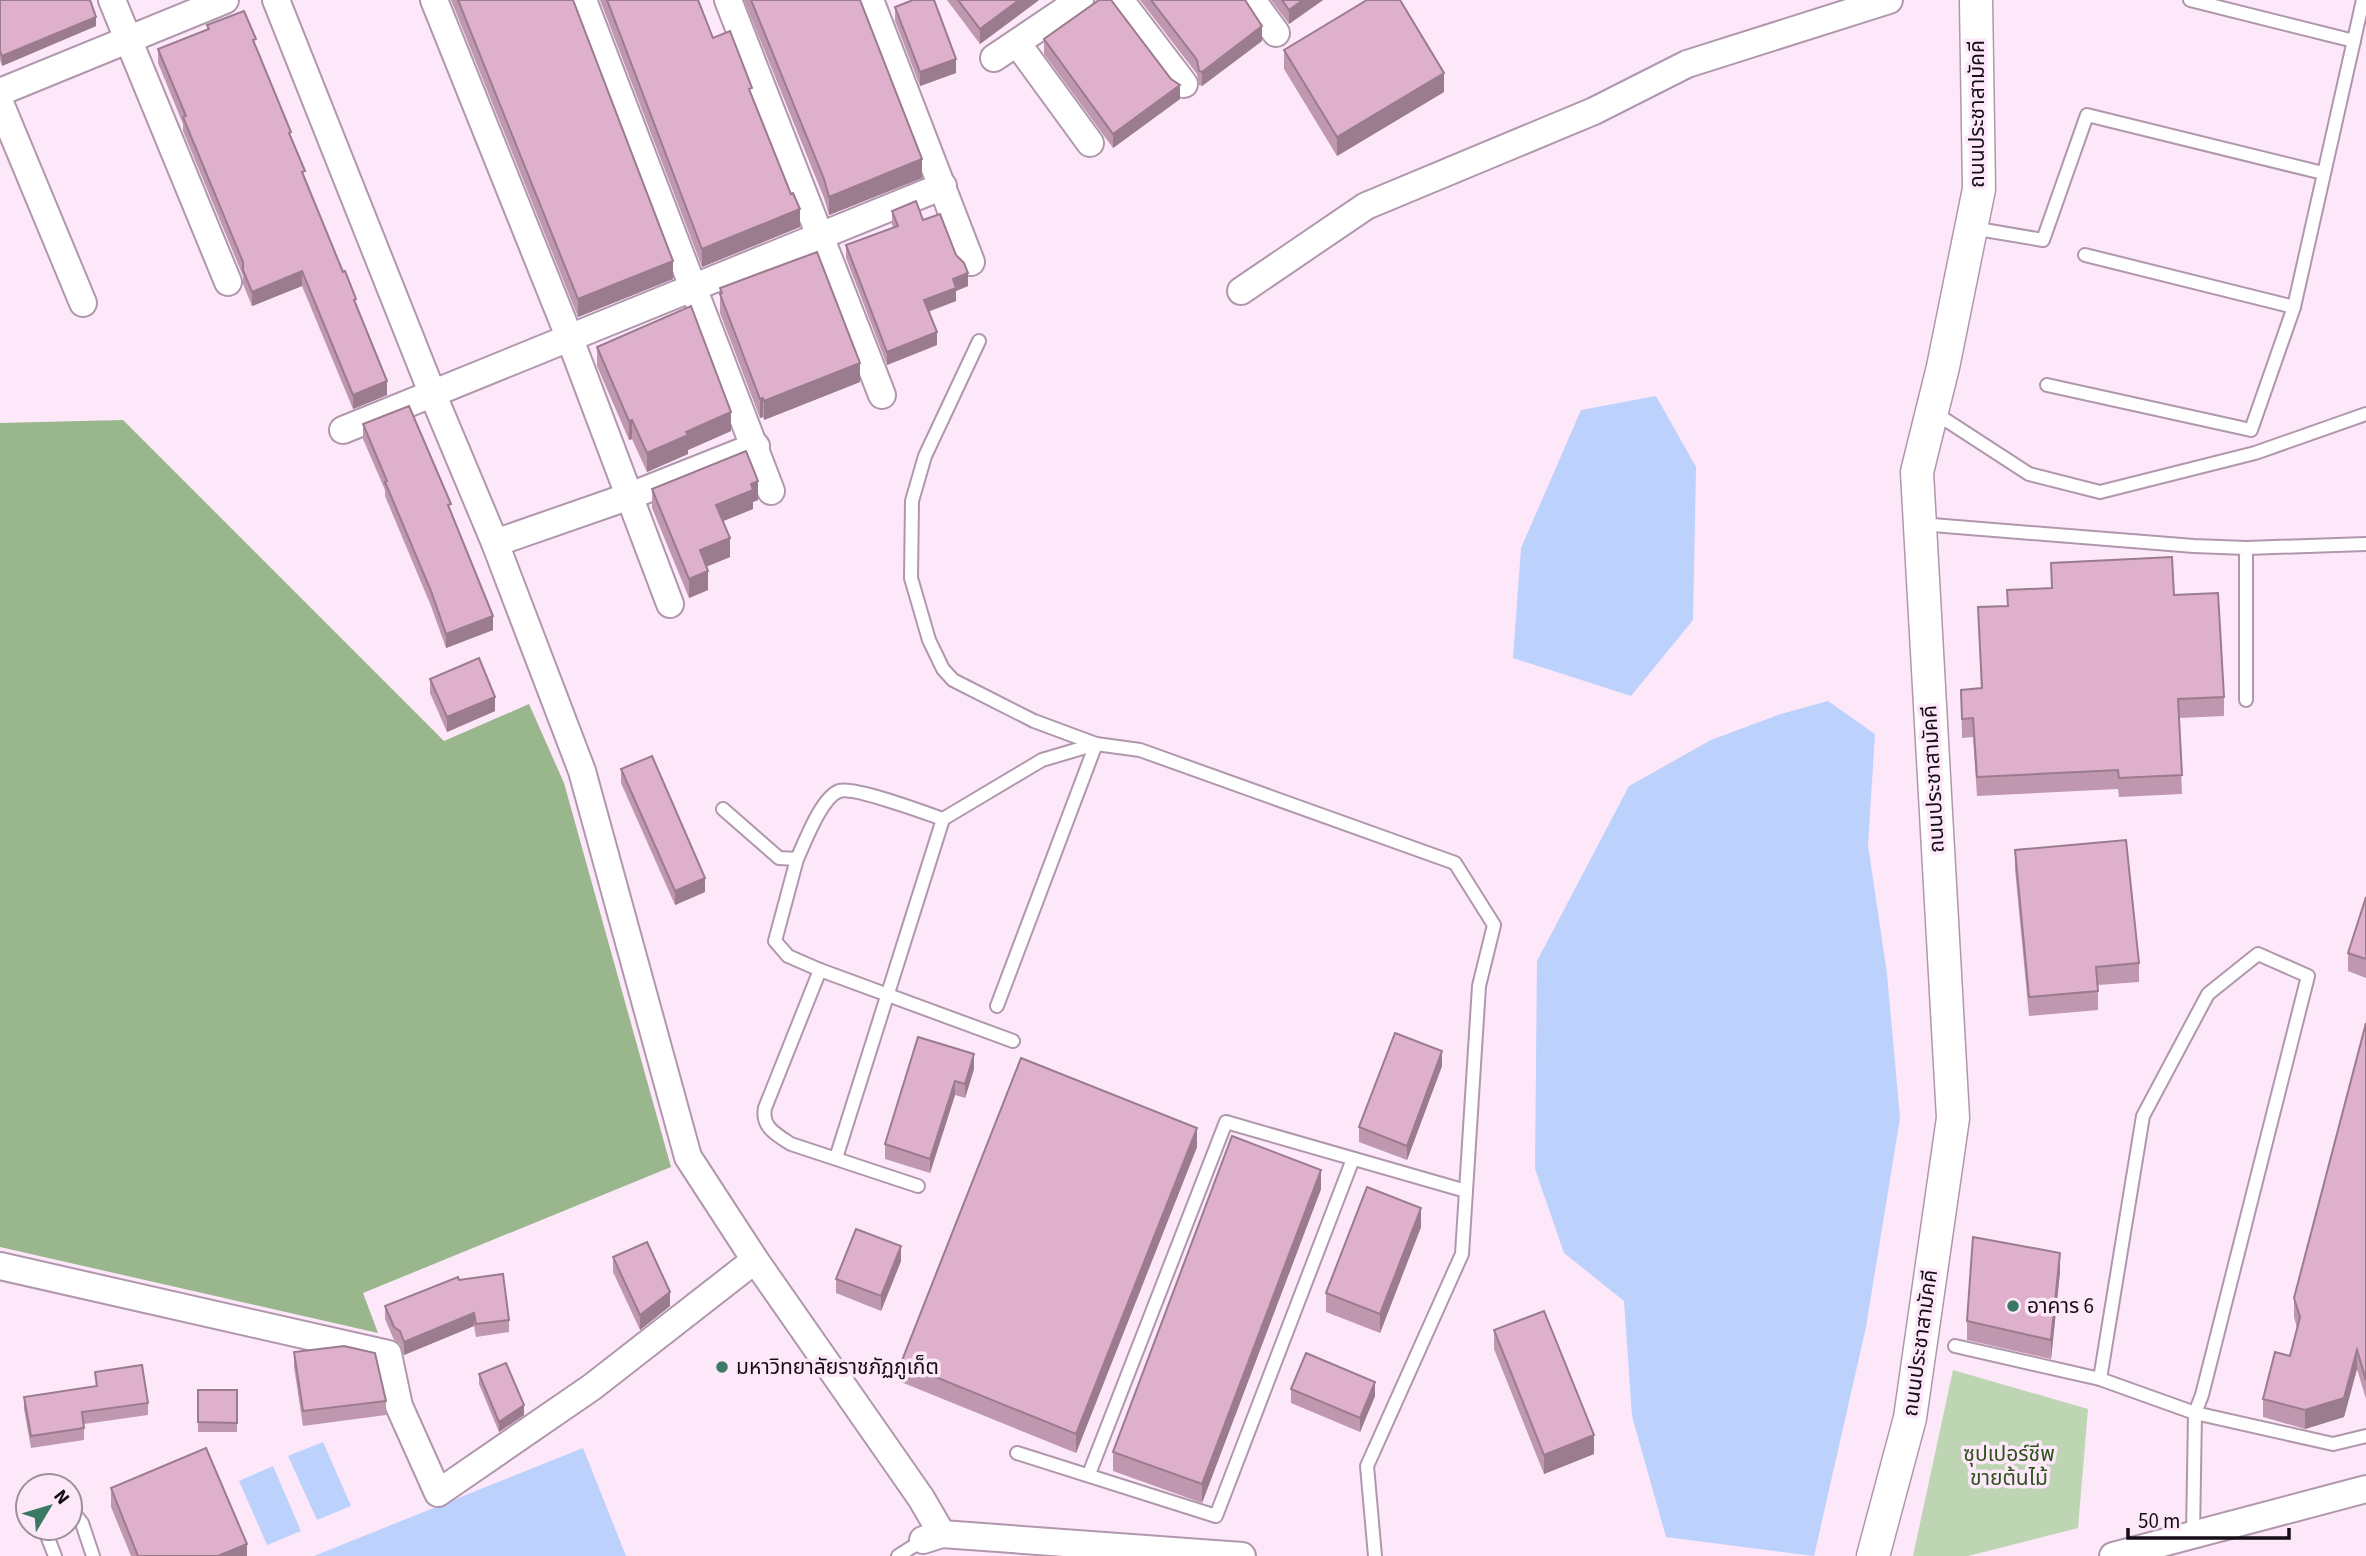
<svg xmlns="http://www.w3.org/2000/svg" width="2366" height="1556" viewBox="0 0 2366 1556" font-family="'Source Sans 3','Noto Sans Thai',sans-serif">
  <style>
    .green { fill: #bdd5b2 }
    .forest { fill: #99b68d }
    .water { fill: #bcd1fc }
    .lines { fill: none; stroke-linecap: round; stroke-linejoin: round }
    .service-casing { stroke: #b097ad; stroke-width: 16 }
    .minor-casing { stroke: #b097ad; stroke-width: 30 }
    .tertiary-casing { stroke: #b097ad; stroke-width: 35 }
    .service { stroke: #fff; stroke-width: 12 }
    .minor { stroke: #fff; stroke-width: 26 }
    .tertiary { stroke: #fff; stroke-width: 32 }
    .wall { fill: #bf97af }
    .shaded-wall { fill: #9b7b8e }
    .building { fill: #deb0cb; stroke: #9b7b8e; stroke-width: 2 }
    .poi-dot { fill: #3c7964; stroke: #fde8fa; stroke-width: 2.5 }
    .labels { text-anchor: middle; stroke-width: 7; stroke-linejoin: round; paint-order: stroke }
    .street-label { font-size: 21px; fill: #150d15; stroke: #fde8fa }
    .poi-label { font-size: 21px; fill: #150d15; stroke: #fde8fa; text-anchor: start }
    .park-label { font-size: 21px; fill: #2d521a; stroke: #fde8fa }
  </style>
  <rect width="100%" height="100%" fill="#fde8fa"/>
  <path class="green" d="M 1953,1370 L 2088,1409 L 2078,1528 L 1968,1556 L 1913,1556 Z"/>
  <path class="forest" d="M 123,420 L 444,741 L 529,704 L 564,783 L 671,1167 L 363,1293 L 378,1333 L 0,1247 L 0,423 Z"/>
  <g class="water">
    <path d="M 1656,396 L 1696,467 L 1693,620 L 1631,696 L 1513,658 L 1521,548 L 1581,410 Z"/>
    <path d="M 1828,701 L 1875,734 L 1868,845 L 1887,974 L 1900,1118 L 1866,1327 L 1814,1556 L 1666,1537 L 1632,1416 L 1624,1301 L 1564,1253 L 1535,1169 L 1537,961 L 1629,786 L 1711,740 L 1781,714 Z"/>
    <path d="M 323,1442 L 351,1506 L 317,1520 L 288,1456 Z"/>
    <path d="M 583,1448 L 626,1556 L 314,1556 Z"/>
    <path d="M 273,1466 L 301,1531 L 267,1545 L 239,1481 Z"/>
  </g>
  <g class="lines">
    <g class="service-casing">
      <g id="service">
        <path d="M 2190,0 L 2354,41"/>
        <path d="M 1972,228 L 2043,240 L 2087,115 L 2323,173"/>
        <path d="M 2085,255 L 2294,307"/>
        <path d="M 979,341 L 925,456 L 912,501 L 911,578 L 929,640 L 943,669 L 953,680 L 1034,721 L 1096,744 L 997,1006"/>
        <path d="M 2047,385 L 2251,430 L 2294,307 L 2363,0"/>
        <path d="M 1932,411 L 2029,474 L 2100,492 L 2255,453 L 2366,414"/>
        <path d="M 1920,524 L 2194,546 L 2246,548 L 2246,700"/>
        <path d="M 2246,548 L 2366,544"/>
        <path d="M 723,809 L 779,858 L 797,859 C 805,842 821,798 839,791 C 854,786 925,813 943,819 L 1042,760 L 1096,744 L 1140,750 L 1455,863 L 1494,925 L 1479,986 L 1462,1254 L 1367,1466 L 1375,1556"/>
        <path d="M 797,859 L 775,941 L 788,956 L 820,970 L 1013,1041"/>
        <path d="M 820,970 L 765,1108 C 761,1127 777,1135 791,1144 L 918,1186"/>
        <path d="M 836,1158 L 943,819"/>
        <path d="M 1955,1346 L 2100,1379 L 2195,1413 L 2333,1444 L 2366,1436"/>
        <path d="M 2100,1379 L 2143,1116 L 2208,994 L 2258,954 L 2308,976 L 2202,1395 L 2195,1413 L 2193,1535"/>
        <path d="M 1017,1453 L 1216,1516 L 1353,1159"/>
        <path d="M 1089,1474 L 1226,1122 L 1466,1191"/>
        <path d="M 70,1512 L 73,1512 L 82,1523 L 93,1556"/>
        <path d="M 44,1528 L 55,1556"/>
        <path d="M 898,1556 L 923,1540"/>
      </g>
    </g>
    <g class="minor-casing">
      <g id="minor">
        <path d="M 112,0 L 228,282"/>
        <path d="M 276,0 L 433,395 L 495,543 L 582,771 L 688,1157 L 755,1260 L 921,1498 L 942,1534"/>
        <path d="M 434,0 L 570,339 L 670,604"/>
        <path d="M 583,0 L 771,491"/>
        <path d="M 728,0 L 882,395"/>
        <path d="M 870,0 L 971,262"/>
        <path d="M 1120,0 L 1184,84"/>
        <path d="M 1252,0 L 1276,33"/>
        <path d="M 1017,43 L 1090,143"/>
        <path d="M 994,58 L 1080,0"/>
        <path d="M 0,92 L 225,0"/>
        <path d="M 0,103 L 83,303"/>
        <path d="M 1241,291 L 1366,206 L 1594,111 L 1687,64 L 1889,0"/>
        <path d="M 343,430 L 943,186"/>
        <path d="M 495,543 L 630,496 L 756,446"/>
        <path d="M 0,1266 L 388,1354 L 399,1406 L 438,1493 L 592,1387 L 755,1260"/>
        <path d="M 923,1540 L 942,1534 L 1242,1556"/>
        <path d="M 2113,1556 L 2366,1489"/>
      </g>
    </g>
    <g class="tertiary-casing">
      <path id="tertiary" d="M 1873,1556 L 1910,1418 L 1953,1118 L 1917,472 L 1943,367 L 1979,189 L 1976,0"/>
    </g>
    <use href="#service" class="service"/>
    <use href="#minor" class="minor"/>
    <use href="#tertiary" class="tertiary"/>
  </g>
  <g class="wall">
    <path d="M 0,0 L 96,26 L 2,66 L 0,60 Z"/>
    <path d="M 451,0 L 573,0 L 673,279 L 578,317 Z"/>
    <path d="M 600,0 L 698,0 L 713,38 L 752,98 L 800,227 L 702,267 Z"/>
    <path d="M 744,0 L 860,0 L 922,178 L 829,215 L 824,198 Z"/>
    <path d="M 947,0 L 1039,0 L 980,44 Z"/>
    <path d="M 1140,0 L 1244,0 L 1262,41 L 1202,86 L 1199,85 L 1197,74 Z"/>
    <path d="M 1271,0 L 1323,0 L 1289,24 Z"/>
    <path d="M 895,7 L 956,73 L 920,86 L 895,21 Z"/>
    <path d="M 207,25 L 256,46 L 291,138 L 305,178 L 356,306 L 387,395 L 353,409 L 302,286 L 252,306 L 243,284 L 243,276 L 183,131 L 183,124 L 158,63 L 158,49 L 207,29 Z"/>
    <path d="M 1044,39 L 1180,99 L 1113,148 L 1044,54 Z"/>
    <path d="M 1284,50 L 1444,92 L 1337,156 L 1284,69 Z"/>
    <path d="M 892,211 L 923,220 L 968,286 L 956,291 L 956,301 L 928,312 L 937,345 L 887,365 L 846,258 L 846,245 L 893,227 L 892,224 Z"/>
    <path d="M 720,288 L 860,382 L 764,420 L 763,417 L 760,418 L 720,313 Z"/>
    <path d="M 597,347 L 731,431 L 688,450 L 688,454 L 647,472 L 632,439 L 629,440 L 597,366 Z"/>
    <path d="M 363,424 L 451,511 L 493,630 L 446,648 L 431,606 L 385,496 L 385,490 L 363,439 Z"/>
    <path d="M 652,489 L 758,500 L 753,502 L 753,509 L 723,521 L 730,557 L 706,567 L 708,590 L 689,598 L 652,508 Z"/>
    <path d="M 2051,563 L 2174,595 L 2224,697 L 2224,716 L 2179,718 L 2182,794 L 2119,797 L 2118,789 L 1977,796 L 1973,737 L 1962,738 L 1961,690 L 1981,688 L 1978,607 L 2007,606 L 2007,590 L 2051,588 Z"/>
    <path d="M 430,679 L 495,711 L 447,732 L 430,693 Z"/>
    <path d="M 621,769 L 705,892 L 675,905 L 621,783 Z"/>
    <path d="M 2015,850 L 2139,963 L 2139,982 L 2098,985 L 2098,1010 L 2029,1016 L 2015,869 Z"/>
    <path d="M 2366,897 L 2366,978 L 2348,971 L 2348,953 Z"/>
    <path d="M 2366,1023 L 2366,1399 L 2357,1369 L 2344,1417 L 2305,1429 L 2263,1417 L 2263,1399 L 2290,1356 L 2297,1328 L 2294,1317 L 2294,1298 Z"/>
    <path d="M 918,1037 L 974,1069 L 965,1098 L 955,1095 L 930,1173 L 885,1159 L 885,1144 Z"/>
    <path d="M 1442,1066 L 1407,1160 L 1359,1142 L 1359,1127 Z"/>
    <path d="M 1197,1147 L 1076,1453 L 901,1382 L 901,1363 Z"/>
    <path d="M 1321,1189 L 1202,1503 L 1113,1471 L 1113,1452 Z"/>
    <path d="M 1421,1227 L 1380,1333 L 1326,1312 L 1326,1293 Z"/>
    <path d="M 613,1257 L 670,1306 L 640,1330 L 613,1272 Z"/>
    <path d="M 901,1261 L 881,1311 L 836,1293 L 836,1279 Z"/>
    <path d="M 2060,1272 L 2051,1359 L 1967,1340 L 1967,1321 Z"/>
    <path d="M 459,1280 L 509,1320 L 509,1332 L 476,1337 L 474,1326 L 404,1355 L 400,1344 L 394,1340 L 385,1319 L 385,1306 Z"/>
    <path d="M 1494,1330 L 1594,1454 L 1544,1474 L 1494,1349 Z"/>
    <path d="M 294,1352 L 386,1401 L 386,1415 L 303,1426 L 294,1367 Z"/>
    <path d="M 95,1372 L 148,1403 L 148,1415 L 84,1424 L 84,1440 L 31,1448 L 24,1409 L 24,1397 L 96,1386 Z"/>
    <path d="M 479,1374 L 524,1415 L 499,1432 L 479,1384 Z"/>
    <path d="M 1291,1389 L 1375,1396 L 1360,1432 L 1291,1403 Z"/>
    <rect x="198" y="1390" width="39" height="42"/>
    <path d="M 111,1488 L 247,1556 L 131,1556 L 111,1507 Z"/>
  </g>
  <g class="shaded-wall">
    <path d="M 1019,0 L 1039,0 L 980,44 L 980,29 Z"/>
    <path d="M 1303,0 L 1323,0 L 1289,24 L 1289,10 Z"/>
    <path d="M 96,17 L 96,26 L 2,66 L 2,56 Z"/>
    <path d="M 1262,26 L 1262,41 L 1202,86 L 1202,72 Z"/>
    <path d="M 956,59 L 956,73 L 920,86 L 920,72 Z"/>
    <path d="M 1444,73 L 1444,92 L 1337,156 L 1337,137 Z"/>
    <path d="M 1180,85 L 1180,99 L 1113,148 L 1113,134 Z"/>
    <path d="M 922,159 L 922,178 L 829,215 L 829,197 Z"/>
    <path d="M 800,209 L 800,227 L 702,267 L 702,249 Z"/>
    <path d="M 673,261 L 673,279 L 578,317 L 578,299 Z"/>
    <path d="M 302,271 L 302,286 L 252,306 L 252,292 Z"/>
    <path d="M 968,273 L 968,286 L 956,291 L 956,301 L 924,313 L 924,300 L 953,279 Z"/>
    <path d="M 937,332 L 937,345 L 887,365 L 887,352 Z"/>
    <path d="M 860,363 L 860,382 L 764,420 L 764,401 Z"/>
    <path d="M 387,381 L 387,395 L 353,409 L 353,395 Z"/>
    <path d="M 763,398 L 763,417 L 760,418 L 760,399 Z"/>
    <path d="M 731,412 L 731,431 L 688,450 L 688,454 L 647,472 L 647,453 L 686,432 Z"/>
    <path d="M 632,420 L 632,439 L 629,440 L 629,421 Z"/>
    <path d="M 758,481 L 758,500 L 753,502 L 753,509 L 716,524 L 716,505 L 751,484 Z"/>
    <path d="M 730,538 L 730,557 L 700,569 L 700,550 Z"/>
    <path d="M 708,571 L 708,590 L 689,598 L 689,579 Z"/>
    <path d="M 493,616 L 493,630 L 446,648 L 446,634 Z"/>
    <path d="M 495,697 L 495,711 L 447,732 L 447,717 Z"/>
    <path d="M 705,878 L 705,892 L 675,905 L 675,891 Z"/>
    <path d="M 1442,1051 L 1442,1066 L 1407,1160 L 1407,1146 Z"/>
    <path d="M 974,1054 L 974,1069 L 965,1098 L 965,1084 Z"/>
    <path d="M 955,1081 L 955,1095 L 930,1173 L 930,1159 Z"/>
    <path d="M 1197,1128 L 1197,1147 L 1076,1453 L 1076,1434 Z"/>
    <path d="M 1321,1170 L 1321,1189 L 1202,1503 L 1202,1484 Z"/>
    <path d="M 1421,1208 L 1421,1227 L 1380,1333 L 1380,1314 Z"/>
    <path d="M 901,1246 L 901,1261 L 881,1311 L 881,1296 Z"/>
    <path d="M 2060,1253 L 2060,1272 L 2051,1359 L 2051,1340 Z"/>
    <path d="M 670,1292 L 670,1306 L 640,1330 L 640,1315 Z"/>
    <path d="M 474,1313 L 474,1326 L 404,1355 L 404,1342 Z"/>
    <path d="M 2357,1350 L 2357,1369 L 2344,1417 L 2305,1429 L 2305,1410 Z"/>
    <path d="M 1375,1382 L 1375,1396 L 1360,1432 L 1360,1418 Z"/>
    <path d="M 524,1405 L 524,1415 L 499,1432 L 499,1422 Z"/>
    <path d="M 1594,1435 L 1594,1454 L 1544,1474 L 1544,1455 Z"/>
    <path d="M 247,1544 L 247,1556 L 218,1556 Z"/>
  </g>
  <g class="building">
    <path d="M 0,0 L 90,0 L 96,17 L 2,56 L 0,51 Z"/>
    <path d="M 458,0 L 573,0 L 673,261 L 578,299 Z"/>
    <path d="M 607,0 L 698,0 L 713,38 L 730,31 L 752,88 L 749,89 L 791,194 L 793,193 L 800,209 L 702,249 Z"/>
    <path d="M 751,0 L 860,0 L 922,159 L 829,197 L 824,179 Z"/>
    <path d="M 913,0 L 934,0 L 956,59 L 920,72 L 895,7 Z"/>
    <path d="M 958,0 L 1019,0 L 980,29 Z"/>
    <path d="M 1099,0 L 1111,0 L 1171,79 L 1180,85 L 1113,134 L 1044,39 Z"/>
    <path d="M 1151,0 L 1245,0 L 1262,26 L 1202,72 L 1199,71 L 1197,60 Z"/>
    <path d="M 1282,0 L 1303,0 L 1289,10 Z"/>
    <path d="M 1367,0 L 1400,0 L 1444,73 L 1337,137 L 1284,50 Z"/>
    <path d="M 244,11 L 256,39 L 253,40 L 291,132 L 289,133 L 305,171 L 302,172 L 343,272 L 345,271 L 356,299 L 354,300 L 387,381 L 353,395 L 302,271 L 252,292 L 243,270 L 243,262 L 183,117 L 186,116 L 158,49 L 209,29 L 207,25 Z"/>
    <path d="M 916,201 L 923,220 L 940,214 L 956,255 L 964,263 L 968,273 L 953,279 L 956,288 L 924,300 L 937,332 L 887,352 L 846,245 L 898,226 L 892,211 Z"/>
    <path d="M 817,252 L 860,363 L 764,401 L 763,398 L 760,399 L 720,294 L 722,293 L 720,288 Z"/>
    <path d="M 691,306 L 731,412 L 686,432 L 688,435 L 647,453 L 632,420 L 629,421 L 597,347 Z"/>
    <path d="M 409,406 L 451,504 L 448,505 L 493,616 L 446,634 L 431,591 L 385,482 L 387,481 L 363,424 Z"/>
    <path d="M 746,451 L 758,481 L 751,484 L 753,490 L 716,505 L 730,538 L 700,550 L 708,571 L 689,579 L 652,489 Z"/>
    <path d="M 2172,557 L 2174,595 L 2218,593 L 2224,697 L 2178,699 L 2182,775 L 2119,778 L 2118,770 L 1977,777 L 1973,718 L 1962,719 L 1961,690 L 1982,688 L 1978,607 L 2008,606 L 2007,590 L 2052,588 L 2051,563 Z"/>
    <path d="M 479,658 L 495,697 L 447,717 L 430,679 Z"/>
    <path d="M 652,756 L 705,878 L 675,891 L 621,769 Z"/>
    <path d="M 2126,840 L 2139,963 L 2096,967 L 2098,991 L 2029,997 L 2015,850 Z"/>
    <path d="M 2366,897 L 2366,959 L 2348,953 Z"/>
    <path d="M 2366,1023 L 2366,1380 L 2357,1350 L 2344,1398 L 2305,1410 L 2263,1399 L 2275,1352 L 2290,1356 L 2300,1317 L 2294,1298 Z"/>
    <path d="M 1395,1033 L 1442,1051 L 1407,1146 L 1359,1127 Z"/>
    <path d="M 918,1037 L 974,1054 L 965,1084 L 955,1081 L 930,1159 L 885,1144 Z"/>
    <path d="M 1021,1058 L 1197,1128 L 1076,1434 L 901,1363 Z"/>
    <path d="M 1232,1136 L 1321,1170 L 1202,1484 L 1113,1452 Z"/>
    <path d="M 1367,1187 L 1421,1208 L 1380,1314 L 1326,1293 Z"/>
    <path d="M 856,1229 L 901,1246 L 881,1296 L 836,1279 Z"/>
    <path d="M 1973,1237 L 2060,1253 L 2051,1340 L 1967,1321 Z"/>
    <path d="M 647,1242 L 670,1292 L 640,1315 L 613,1257 Z"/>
    <path d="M 503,1274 L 509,1320 L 476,1324 L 474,1313 L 404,1342 L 400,1331 L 394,1327 L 385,1306 L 458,1277 L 459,1280 Z"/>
    <path d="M 1544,1311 L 1594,1435 L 1544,1455 L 1494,1330 Z"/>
    <path d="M 344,1346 L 375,1353 L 386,1401 L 303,1411 L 294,1352 Z"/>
    <path d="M 1306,1353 L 1375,1382 L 1360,1418 L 1291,1389 Z"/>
    <path d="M 506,1363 L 524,1405 L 499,1422 L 479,1374 Z"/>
    <path d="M 142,1365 L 148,1403 L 82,1412 L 84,1428 L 31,1436 L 24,1397 L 97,1386 L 95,1372 Z"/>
    <path d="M 198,1390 L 237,1390 L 237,1423 L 198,1422 Z"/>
    <path d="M 206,1448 L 247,1544 L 218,1556 L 138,1556 L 111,1488 Z"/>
  </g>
  <g class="poi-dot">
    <circle cx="2013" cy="1306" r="7"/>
    <circle cx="722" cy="1367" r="7"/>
  </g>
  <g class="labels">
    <g class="street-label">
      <text transform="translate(1977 114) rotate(-90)" y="7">ถนนประชาสามัคคี</text>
      <text transform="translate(1933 779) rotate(-93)" y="7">ถนนประชาสามัคคี</text>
      <text transform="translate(1920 1343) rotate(-82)" y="7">ถนนประชาสามัคคี</text>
    </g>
    <g class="poi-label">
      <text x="2027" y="1313">อาคาร 6</text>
      <text x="736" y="1374">มหาวิทยาลัยราชภัฏภูเก็ต</text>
    </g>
    <g class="park-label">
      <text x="2009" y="1461">ซุปเปอร์ชีพ<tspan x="2009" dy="24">ขายต้นไม้</tspan></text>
    </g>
  </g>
  <g transform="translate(49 1507) rotate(52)"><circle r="33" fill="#fde8fa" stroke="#a0909e" stroke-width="2"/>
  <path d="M0-5L12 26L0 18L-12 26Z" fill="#3c7964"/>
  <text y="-10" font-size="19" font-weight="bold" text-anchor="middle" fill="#150d15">N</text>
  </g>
  <path d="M2128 1528v10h161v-10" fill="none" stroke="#150d15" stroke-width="3.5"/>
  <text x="2138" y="1528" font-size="21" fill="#150d15" stroke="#fde8fa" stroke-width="5" paint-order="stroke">50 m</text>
</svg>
